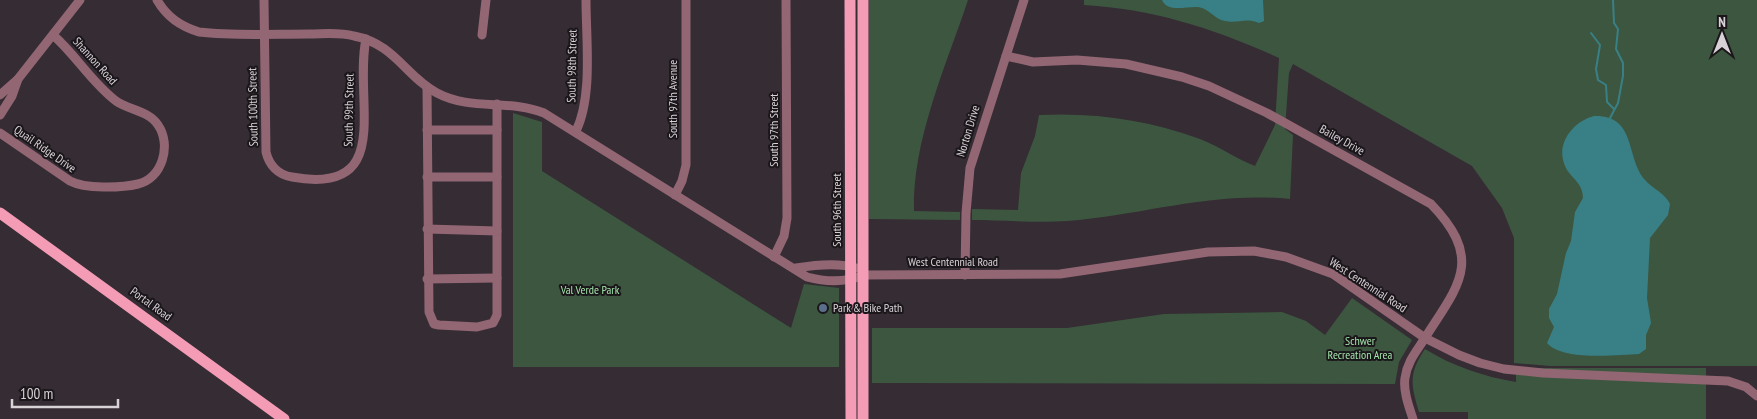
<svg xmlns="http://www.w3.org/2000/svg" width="1757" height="419" viewBox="0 0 1757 419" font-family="'PT Sans Narrow',sans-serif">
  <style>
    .green { fill: #3d5640 }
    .water { fill: #398086 }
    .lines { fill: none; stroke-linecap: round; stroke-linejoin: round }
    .stream { stroke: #398086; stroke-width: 2 }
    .minor { stroke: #926673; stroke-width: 9 }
    .major { stroke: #f49bb6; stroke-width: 11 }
    .service-dot { fill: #5c6f8a; stroke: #1a161a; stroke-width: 2 }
    .labels { text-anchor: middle; stroke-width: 4; stroke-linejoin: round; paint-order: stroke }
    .street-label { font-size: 12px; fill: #d8d2d7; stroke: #1a161a }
    .park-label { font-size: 12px; fill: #a3e3aa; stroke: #1a161a }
    .poi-label { font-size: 12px; fill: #d8d2d7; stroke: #1a161a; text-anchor: start }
  </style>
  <rect width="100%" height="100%" fill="#352c34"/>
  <g class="green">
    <path d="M 869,0 L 968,0 C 946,66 912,141 914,211 L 960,212 L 960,220 L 869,219 Z"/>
    <path d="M 1084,0 L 1757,0 L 1757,366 L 1550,366 L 1514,363 L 1514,238 L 1502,208 L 1472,166 L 1293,64 L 1289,73 L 1285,129 L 1293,135 L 1290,199 C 1212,191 1143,215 1067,221 C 1036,223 1003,220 972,220 L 972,209 L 1018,210 L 1021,173 L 1035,136 L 1039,115 C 1095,112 1148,120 1200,139 C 1219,146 1236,159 1255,166 L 1275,125 L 1279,58 C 1215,29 1154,9 1084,5 Z"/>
    <path d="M 513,113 L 542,122 L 542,171 L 791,328 L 804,284 L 839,288 L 839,367 L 513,367 Z"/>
    <path d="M 1352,298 L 1412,340 L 1399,362 L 1395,384 L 872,383 L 872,328 L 1067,328 L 1164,314 L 1282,312 L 1306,321 L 1325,335 Z"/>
    <path d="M 1425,349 C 1452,366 1485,377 1516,382 L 1516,368 L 1706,368 L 1706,419 L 1468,419 L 1468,412 L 1419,412 C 1411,385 1408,374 1425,349 Z"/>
  </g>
  <g class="water">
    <path d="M 1162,0 L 1263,0 L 1264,21 L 1259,23 C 1245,17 1237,24 1225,21 C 1214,19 1210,9 1198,7 C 1186,6 1168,13 1162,0 Z"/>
    <path d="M 1594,116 C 1637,115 1625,157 1645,180 C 1653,189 1665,193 1670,204 L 1668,215 L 1650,238 L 1647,298 L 1651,323 L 1646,335 L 1646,349 L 1639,354 C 1617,355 1562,361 1547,343 L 1554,327 L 1549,318 L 1549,309 L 1557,294 L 1566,253 L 1571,241 L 1575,212 L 1583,198 C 1583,182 1570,178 1565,166 C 1555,143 1574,121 1594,116 Z"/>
  </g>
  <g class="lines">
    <g class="stream">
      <path d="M 1591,33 L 1600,45 L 1596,69 L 1598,80 L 1606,85 L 1607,102 L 1614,109"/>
      <path d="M 1610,118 L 1618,103 L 1623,76 L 1623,63 L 1616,49 L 1618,29 L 1614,23 L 1613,0"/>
    </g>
    <g class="minor">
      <path d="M 157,0 C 167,17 180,26 199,32 C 235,36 273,34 309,34 C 324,34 339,32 354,36 C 395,44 405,76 437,93 C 471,111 509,99 544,113 L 807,277 C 826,282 845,283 863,275 L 1060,274 L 1208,252 L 1254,251 L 1286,257 L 1333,274 L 1425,338 L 1459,355 L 1480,363 L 1504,369 L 1543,373 L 1728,381 L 1746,387 L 1757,396"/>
      <path d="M 264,0 L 266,152 C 269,165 278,175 292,177 C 396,196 353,101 366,39"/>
      <path d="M 482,35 L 486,0"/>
      <path d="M 1006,56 L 1033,62 L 1077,60 L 1126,64 L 1182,77 L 1209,86 L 1267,113 L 1431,204 C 1486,261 1457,287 1423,341 C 1415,353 1407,363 1405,378 C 1403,391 1409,407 1413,419"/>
      <path d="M 18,79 L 80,0"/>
      <path d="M 427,87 L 429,312 L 434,324 L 439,325 L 477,327 L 493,323 L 497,315 L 497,104"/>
      <path d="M 0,95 L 18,79 L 12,96 L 0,115"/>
      <path d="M 427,130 L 497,130"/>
      <path d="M 576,131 C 593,96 586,40 586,0"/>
      <path d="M 0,133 L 70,181 C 85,189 121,188 138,184 C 162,179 172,145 158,125 C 149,111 129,110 116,101 C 91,82 76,55 53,35"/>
      <path d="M 427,177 L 497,177"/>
      <path d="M 675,195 L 682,181 L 686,165 L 686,0"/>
      <path d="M 427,229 L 497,231"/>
      <path d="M 774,257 L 784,236 L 787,218 L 786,0"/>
      <path d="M 796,268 C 814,265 838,262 856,268"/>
      <path d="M 965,275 L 966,213 L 970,168 L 1024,0"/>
      <path d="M 427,279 L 497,278"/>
    </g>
    <g class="major">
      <path d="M 850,0 L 851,419"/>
      <path d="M 0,213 L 284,419"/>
      <path d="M 863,419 L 863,0"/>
    </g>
  </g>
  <circle class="service-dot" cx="823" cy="308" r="5"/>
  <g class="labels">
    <g class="street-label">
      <text transform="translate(95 61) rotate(48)" y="4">Shannon Road</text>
      <text transform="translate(572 66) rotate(-89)" y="4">South 98th Street</text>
      <text transform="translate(673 99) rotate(-90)" y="4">South 97th Avenue</text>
      <text transform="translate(253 107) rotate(-91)" y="4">South 100th Street</text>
      <text transform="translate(349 110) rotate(-89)" y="4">South 99th Street</text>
      <text transform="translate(774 130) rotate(-90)" y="4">South 97th Street</text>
      <text transform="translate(968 131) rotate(-73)" y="4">Norton Drive</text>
      <text transform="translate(1342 140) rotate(29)" y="4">Bailey Drive</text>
      <text transform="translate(45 149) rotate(35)" y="4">Quail Ridge Drive</text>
      <text transform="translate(837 210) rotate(-90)" y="4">South 96th Street</text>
      <text x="953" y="266">West Centennial Road</text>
      <text transform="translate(1368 285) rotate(33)" y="4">West Centennial Road</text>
      <text transform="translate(151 304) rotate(36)" y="4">Portal Road</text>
    </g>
    <g class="park-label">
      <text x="590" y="294">Val Verde Park</text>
      <text x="1360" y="345">Schwer<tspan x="1360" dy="14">Recreation Area</tspan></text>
    </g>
    <g class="poi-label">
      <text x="833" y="312">Park &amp; Bike Path</text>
    </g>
  </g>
  <g transform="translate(1722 35)" stroke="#1a161a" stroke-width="4" paint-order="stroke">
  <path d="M0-4L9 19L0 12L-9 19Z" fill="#d8d2d7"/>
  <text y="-8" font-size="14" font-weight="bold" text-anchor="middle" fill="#d8d2d7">N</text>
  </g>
  <path d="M12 399v8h106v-8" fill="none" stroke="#d8d2d7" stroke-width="2.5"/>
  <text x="20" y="399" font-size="15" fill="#d8d2d7" stroke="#1a161a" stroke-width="4" paint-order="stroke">100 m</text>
</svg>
